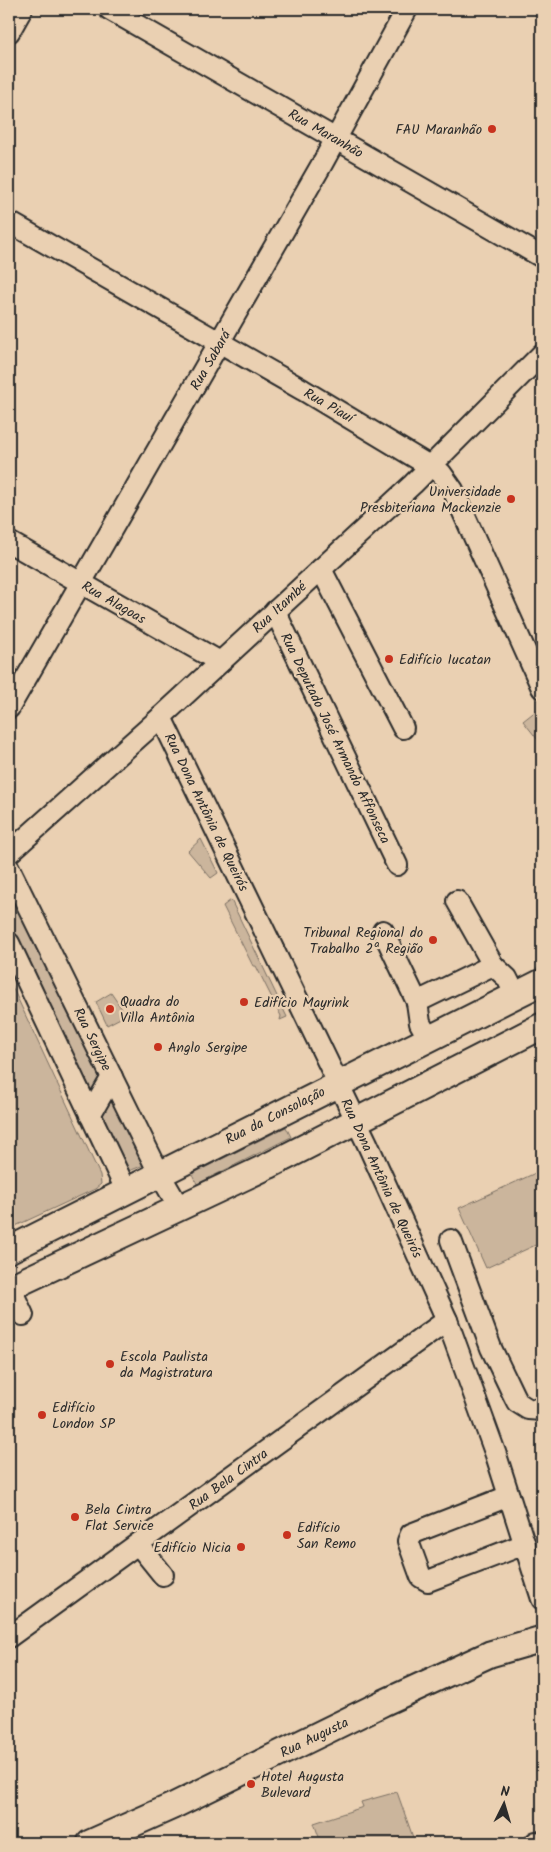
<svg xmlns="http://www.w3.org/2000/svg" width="551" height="1852" viewBox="0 0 551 1852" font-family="Kalam,sans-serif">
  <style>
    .green { fill: #cbb59c; stroke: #7b7064 }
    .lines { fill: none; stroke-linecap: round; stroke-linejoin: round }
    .minor-casing { stroke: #2b2b2b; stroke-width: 24 }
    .major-casing { stroke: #2b2b2b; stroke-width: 29 }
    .minor { stroke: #ead0b2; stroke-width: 20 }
    .major { stroke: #ead0b2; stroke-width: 25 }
    .poi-dot { fill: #c8321e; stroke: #ead0b2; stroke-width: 2 }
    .labels { text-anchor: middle; stroke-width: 4.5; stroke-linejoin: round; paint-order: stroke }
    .poi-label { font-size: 14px; fill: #2b2b2b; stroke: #ead0b2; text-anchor: start }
    .street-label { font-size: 14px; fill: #2b2b2b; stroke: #ead0b2 }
  </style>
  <rect width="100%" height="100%" fill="#ead0b2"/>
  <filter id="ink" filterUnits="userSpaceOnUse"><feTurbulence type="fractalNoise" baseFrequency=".02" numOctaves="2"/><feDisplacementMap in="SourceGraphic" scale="10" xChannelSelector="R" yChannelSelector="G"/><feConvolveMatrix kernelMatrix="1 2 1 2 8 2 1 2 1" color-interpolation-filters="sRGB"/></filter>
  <g filter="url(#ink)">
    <g class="green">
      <path d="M 537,710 L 542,721 L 542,737 L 538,740 L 523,721 Z"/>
      <path d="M 201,839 L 218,873 L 211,878 L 188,851 Z"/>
      <path d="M 9,878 L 106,1081 L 91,1109 L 9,932 Z"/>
      <path d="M 231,900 L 287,1017 L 280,1020 L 281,1016 L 256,966 L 253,966 L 223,906 Z"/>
      <path d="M 9,980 L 100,1175 L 101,1184 L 95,1189 L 9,1229 Z"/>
      <path d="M 111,993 L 126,1015 L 107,1025 L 96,1002 Z"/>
      <path d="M 109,1086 L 146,1164 L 122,1174 L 94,1115 Z"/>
      <path d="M 286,1127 L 291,1137 L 197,1184 L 192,1174 Z"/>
      <path d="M 542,1170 L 542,1242 L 486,1268 L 459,1208 Z"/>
      <path d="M 397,1792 L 415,1843 L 344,1843 L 342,1839 L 321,1843 L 314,1823 L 363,1807 L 361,1802 Z"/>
    </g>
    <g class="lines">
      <g class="minor-casing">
        <g id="minor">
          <path d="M 109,9 L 542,257"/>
          <path d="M 9,32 L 22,9"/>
          <path d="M 9,222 L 303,390 L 441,473 L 453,490 L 542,688"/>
          <path d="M 9,542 L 220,662"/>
          <path d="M 321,569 L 403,728"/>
          <path d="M 275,611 L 397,865"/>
          <path d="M 9,708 L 322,164 L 407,9"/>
          <path d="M 161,717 L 367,1143 L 447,1320 L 496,1455 L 542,1599"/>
          <path d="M 9,853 L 161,717 L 413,484 L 542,354"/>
          <path d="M 9,868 L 159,1173 L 180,1209"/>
          <path d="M 383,931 L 417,1002 L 493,965 L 457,901"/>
          <path d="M 9,943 L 126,1190"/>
          <path d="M 493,965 L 507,978 L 516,996"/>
          <path d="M 417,1002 L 420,1023 L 429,1039"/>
          <path d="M 90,1115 L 112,1077"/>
          <path d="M 451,1240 L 491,1348 L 513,1394 L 517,1402 L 528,1409 L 542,1410"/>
          <path d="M 10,1287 L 23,1315"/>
          <path d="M 509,1496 L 411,1534 L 408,1541 L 421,1577 L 428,1581 L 525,1544"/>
          <path d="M 138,1544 L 163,1575"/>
          <path d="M 9,1637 L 447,1320"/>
          <path d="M 536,1842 L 536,1843"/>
        </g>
      </g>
      <g class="major-casing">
        <g id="major">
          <path d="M 9,1250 L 542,982"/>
          <path d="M 9,1288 L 268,1166 L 542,1026"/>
          <path d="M 90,1843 L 173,1806 L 383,1703 L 490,1654 L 542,1639"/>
        </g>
      </g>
      <use href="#minor" class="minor"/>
      <use href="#major" class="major"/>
    </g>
  </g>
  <g class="poi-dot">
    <circle cx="492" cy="129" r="5"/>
    <circle cx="511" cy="499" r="5"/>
    <circle cx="389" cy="659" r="5"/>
    <circle cx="433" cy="940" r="5"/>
    <circle cx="244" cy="1002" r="5"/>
    <circle cx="110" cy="1009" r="5"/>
    <circle cx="158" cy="1047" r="5"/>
    <circle cx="110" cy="1364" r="5"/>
    <circle cx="42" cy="1415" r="5"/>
    <circle cx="75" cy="1517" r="5"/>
    <circle cx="287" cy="1535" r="5"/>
    <circle cx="241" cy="1547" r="5"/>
    <circle cx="251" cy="1784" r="5"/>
  </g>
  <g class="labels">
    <g class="poi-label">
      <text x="482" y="134" text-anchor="end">FAU Maranhão</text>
      <text x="501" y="496" text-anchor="end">Universidade<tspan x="501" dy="16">Presbiteriana Mackenzie</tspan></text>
      <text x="399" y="664">Edifício Iucatan</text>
      <text x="423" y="937" text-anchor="end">Tribunal Regional do<tspan x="423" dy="16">Trabalho 2ª Região</tspan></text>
      <text x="120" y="1006">Quadra do<tspan x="120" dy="16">Villa Antônia</tspan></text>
      <text x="254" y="1007">Edifício Mayrink</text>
      <text x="168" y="1052">Anglo Sergipe</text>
      <text x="120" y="1361">Escola Paulista<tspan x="120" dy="16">da Magistratura</tspan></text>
      <text x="52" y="1412">Edifício<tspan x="52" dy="16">London SP</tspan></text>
      <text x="85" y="1514">Bela Cintra<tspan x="85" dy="16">Flat Service</tspan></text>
      <text x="297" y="1532">Edifício<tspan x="297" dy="16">San Remo</tspan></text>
      <text x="231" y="1552" text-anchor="end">Edifício Nicia</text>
      <text x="261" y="1781">Hotel Augusta<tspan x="261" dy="16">Bulevard</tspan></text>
    </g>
    <g class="street-label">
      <text transform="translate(326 133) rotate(30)" y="5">Rua Maranhão</text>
      <text transform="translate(210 360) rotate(-60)" y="5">Rua Sabará</text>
      <text transform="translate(329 405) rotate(30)" y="5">Rua Piauí</text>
      <text transform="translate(114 602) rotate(30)" y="5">Rua Alagoas</text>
      <text transform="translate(279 607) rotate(-43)" y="5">Rua Itambé</text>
      <text transform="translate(336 738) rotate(64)" y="5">Rua Deputado José Armando Affonseca</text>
      <text transform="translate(207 812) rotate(64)" y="5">Rua Dona Antônia de Queirós</text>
      <text transform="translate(93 1039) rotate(64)" y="5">Rua Sergipe</text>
      <text transform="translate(275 1115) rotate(-27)" y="5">Rua da Consolação</text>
      <text transform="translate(382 1178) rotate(65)" y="5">Rua Dona Antônia de Queirós</text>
      <text transform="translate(228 1479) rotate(-36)" y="5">Rua Bela Cintra</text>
      <text transform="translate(314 1737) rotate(-26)" y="5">Rua Augusta</text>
    </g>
  </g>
  <rect width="551" height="1852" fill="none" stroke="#ead0b2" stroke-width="30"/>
  <rect x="15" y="15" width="521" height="1822" fill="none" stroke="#2b2b2b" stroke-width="2" filter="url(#ink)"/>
  <g transform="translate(504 1804) rotate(5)" stroke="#ead0b2" stroke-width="4" paint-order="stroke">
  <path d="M0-4L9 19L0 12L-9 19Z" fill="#2b2b2b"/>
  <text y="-8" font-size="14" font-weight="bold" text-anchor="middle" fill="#2b2b2b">N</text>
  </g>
</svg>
